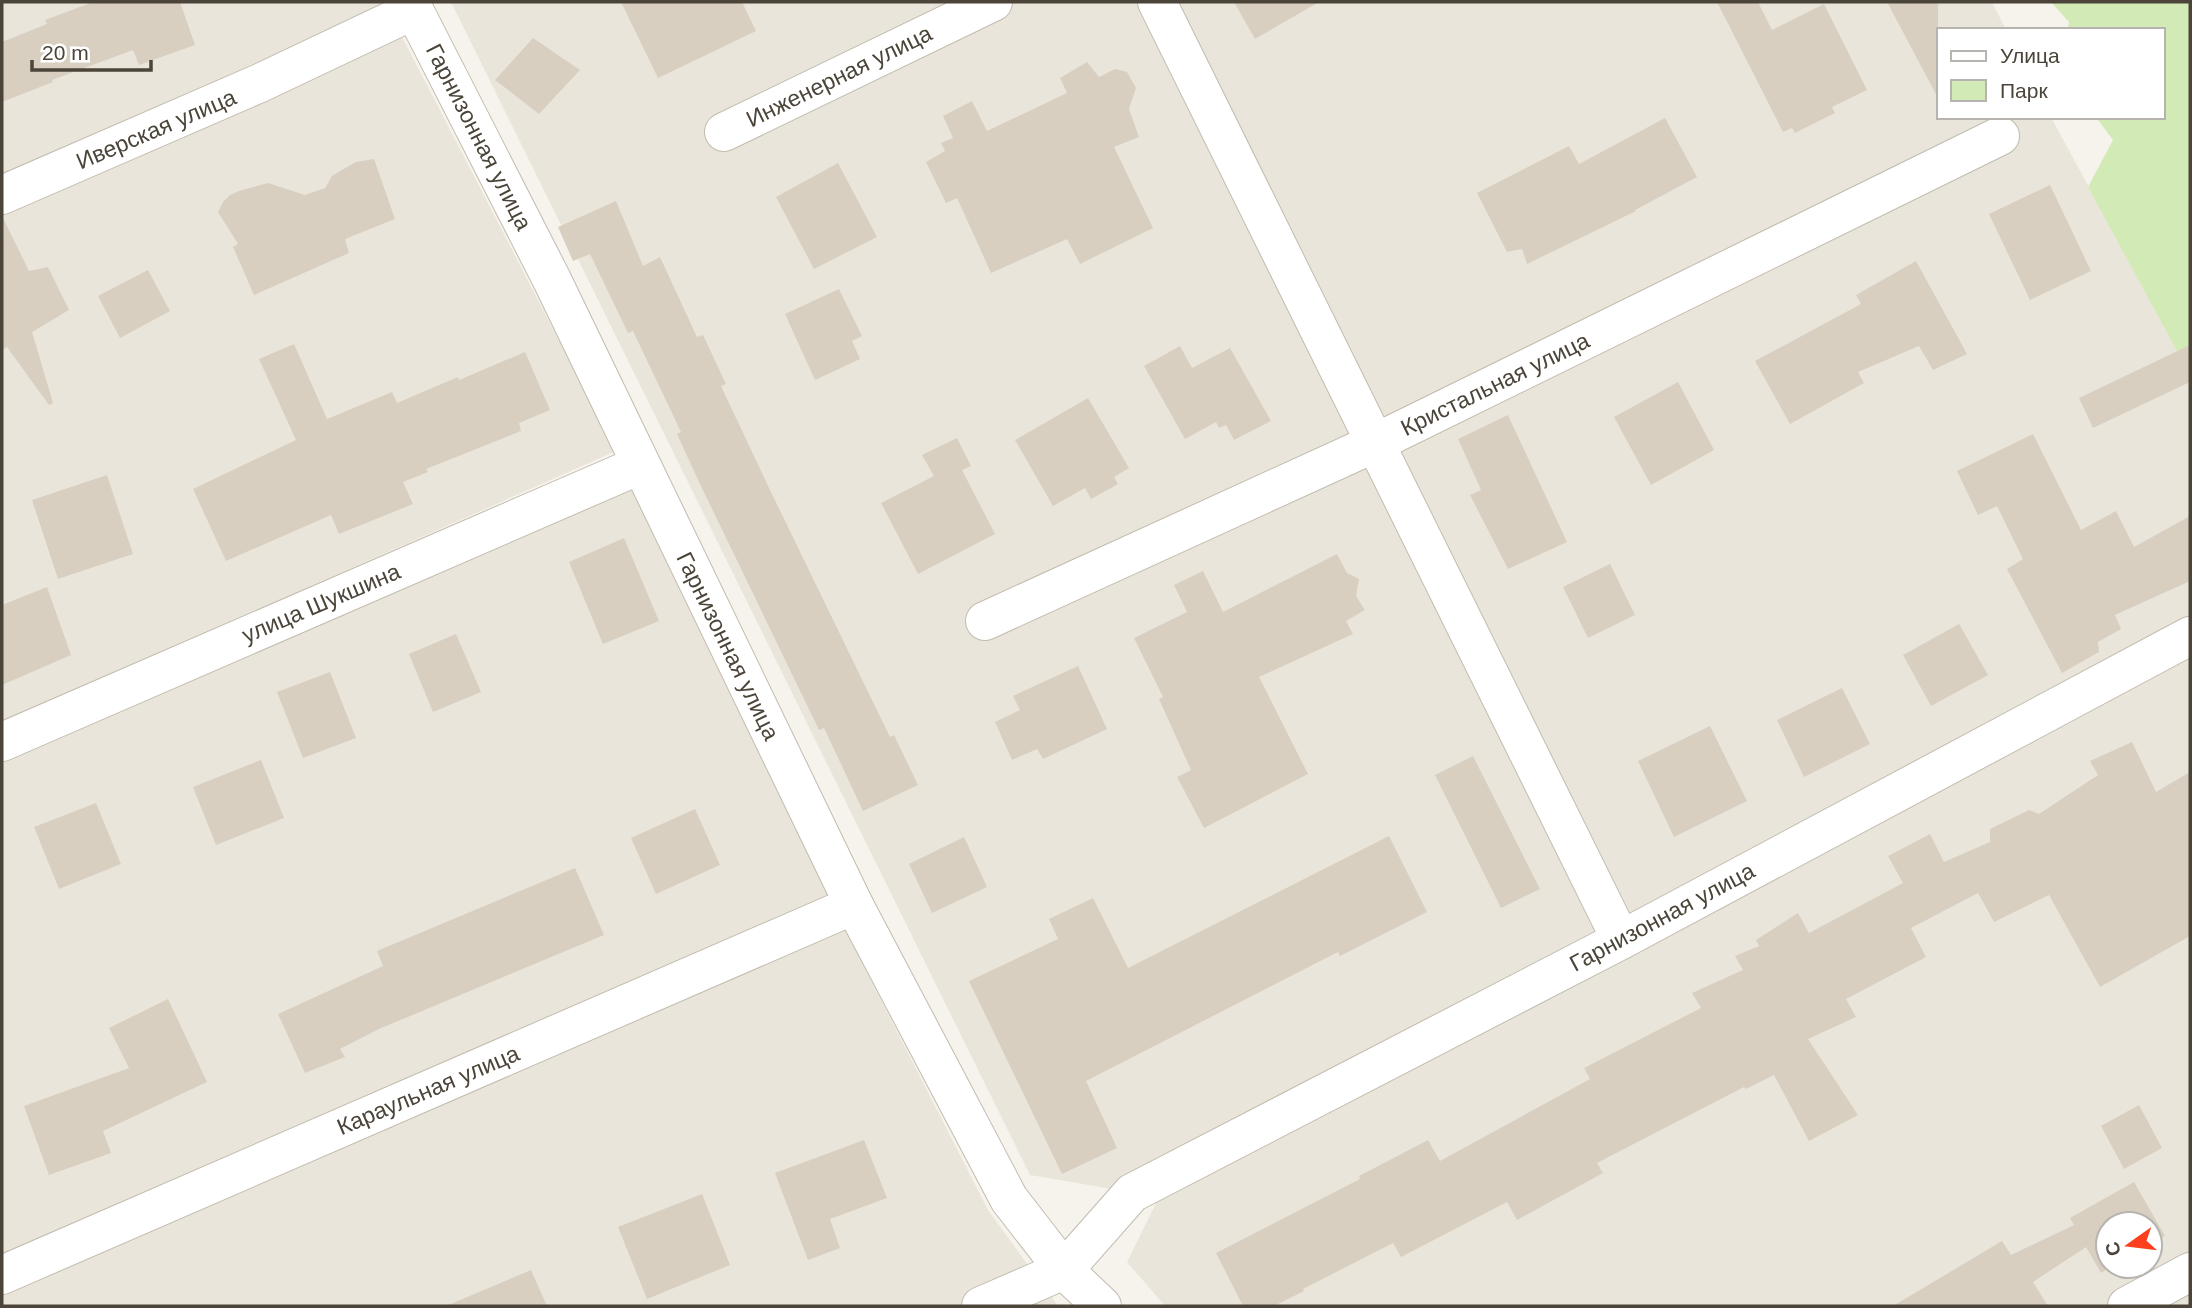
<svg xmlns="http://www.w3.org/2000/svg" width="2192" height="1308" viewBox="0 0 2192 1308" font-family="Arial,sans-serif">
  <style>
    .residential { fill: #eae5da; fill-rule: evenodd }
    .green { fill: #d2eab5 }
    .building { fill: #d8cfc1 }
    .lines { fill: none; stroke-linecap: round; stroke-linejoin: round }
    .minor-casing { stroke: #c2bbae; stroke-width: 40 }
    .minor { stroke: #fff; stroke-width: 38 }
    .labels { text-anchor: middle; stroke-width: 5; stroke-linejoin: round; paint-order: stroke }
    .street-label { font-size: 23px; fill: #4b4439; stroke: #fff }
  </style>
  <rect width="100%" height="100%" fill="#f6f3ec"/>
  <g class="residential">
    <path d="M 2,2 L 384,2 L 616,451 L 2,723 Z"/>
    <path d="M 451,2 L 1992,2 L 2006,30 L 1938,30 L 1938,117 L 2051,117 L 2190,375 L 2190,1306 L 1165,1306 L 1127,1262 L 1159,1197 L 1030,1175 ZM 2108,1224 L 2150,1224 L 2150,1266 L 2108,1266 Z"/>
    <path d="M 632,484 L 827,894 L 988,1210 L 1058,1306 L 2,1306 L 2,759 Z"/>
  </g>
  <path class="green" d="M 2051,2 L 2190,2 L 2190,375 L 2088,187 L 2113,140 L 2096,117 L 2162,117 L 2162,30 L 2068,30 L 2069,22 Z"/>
  <g class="building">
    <path d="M 93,2 L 180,2 L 195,45 L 139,65 L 133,50 L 52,80 L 53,82 L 2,102 L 2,42 L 47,24 L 45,20 Z"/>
    <path d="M 621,2 L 742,2 L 756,31 L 658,78 Z"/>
    <path d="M 1234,2 L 1319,2 L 1255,39 Z"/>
    <path d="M 1717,2 L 1758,2 L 1772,30 L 1824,4 L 1867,90 L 1832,107 L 1835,113 L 1795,133 L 1792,128 L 1783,132 Z"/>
    <path d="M 1887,2 L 1938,2 L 1938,98 Z"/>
    <path d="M 533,38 L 580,70 L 539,114 L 495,80 Z"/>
    <path d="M 1087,62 L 1099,77 L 1115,69 L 1127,72 L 1136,88 L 1129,109 L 1139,137 L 1114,147 L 1153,228 L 1080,264 L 1067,239 L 991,273 L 957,198 L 946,203 L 926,162 L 945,151 L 941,143 L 953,138 L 943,116 L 972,101 L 987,131 L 1067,93 L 1060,78 Z"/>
    <path d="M 1665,118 L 1697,177 L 1635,210 L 1636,211 L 1527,264 L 1522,249 L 1507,252 L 1477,193 L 1569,146 L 1579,164 Z"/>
    <path d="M 374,159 L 395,219 L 345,239 L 349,253 L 254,295 L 233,247 L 238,244 L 218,212 L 223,202 L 230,195 L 239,191 L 268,183 L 305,195 L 325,188 L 332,176 L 342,170 L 356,162 Z"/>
    <path d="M 838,163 L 877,237 L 814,269 L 776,197 Z"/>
    <path d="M 2050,185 L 2091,271 L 2030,300 L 1989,214 Z"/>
    <path d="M 616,201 L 643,266 L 660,257 L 697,337 L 703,335 L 726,384 L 721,386 L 770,490 L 890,737 L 894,735 L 918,785 L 863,811 L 824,728 L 819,730 L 700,484 L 677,434 L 681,432 L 633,331 L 628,333 L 590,254 L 573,261 L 558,227 Z"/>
    <path d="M 2,216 L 29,271 L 48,267 L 69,310 L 32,332 L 53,403 L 49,405 L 7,347 L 2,350 Z"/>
    <path d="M 1916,261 L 1967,354 L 1933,370 L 1919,346 L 1858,372 L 1864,383 L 1790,424 L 1755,361 L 1861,304 L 1856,295 Z"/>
    <path d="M 148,270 L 170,311 L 120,338 L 98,296 Z"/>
    <path d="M 839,289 L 862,336 L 852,341 L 860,359 L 815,380 L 785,314 Z"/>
    <path d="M 294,344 L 327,419 L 392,392 L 397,403 L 458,377 L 459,380 L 525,352 L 550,410 L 519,423 L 521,431 L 426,469 L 428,472 L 403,482 L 413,504 L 339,534 L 331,515 L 226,561 L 193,489 L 296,440 L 259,359 Z"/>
    <path d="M 2190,345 L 2190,382 L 2093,428 L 2079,398 Z"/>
    <path d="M 1180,346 L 1192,368 L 1230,348 L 1271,421 L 1234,440 L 1226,425 L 1219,428 L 1216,422 L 1185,439 L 1144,366 Z"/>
    <path d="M 1678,382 L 1714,450 L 1651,485 L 1614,417 Z"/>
    <path d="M 1088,398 L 1129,468 L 1114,477 L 1118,484 L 1091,499 L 1085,488 L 1053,506 L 1015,440 Z"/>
    <path d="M 1508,415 L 1567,542 L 1508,569 L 1470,495 L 1481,490 L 1458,439 Z"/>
    <path d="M 2033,434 L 2081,530 L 2116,511 L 2134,547 L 2190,516 L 2190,581 L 2115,615 L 2121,629 L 2098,642 L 2099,652 L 2062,673 L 2007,569 L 2023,559 L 1997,506 L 1978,515 L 1957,471 Z"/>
    <path d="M 957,438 L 971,466 L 962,470 L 995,534 L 918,574 L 881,503 L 934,476 L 922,455 Z"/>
    <path d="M 107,475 L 133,554 L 58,579 L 32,500 Z"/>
    <path d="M 624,538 L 659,621 L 603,644 L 569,562 Z"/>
    <path d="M 1337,554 L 1347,573 L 1359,579 L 1356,596 L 1365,610 L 1346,621 L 1353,634 L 1259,677 L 1308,774 L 1204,828 L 1177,777 L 1191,770 L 1159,699 L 1163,697 L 1134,638 L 1187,612 L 1174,585 L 1203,571 L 1223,612 Z"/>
    <path d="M 1610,564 L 1635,615 L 1588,638 L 1563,587 Z"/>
    <path d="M 47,587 L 71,655 L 2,685 L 2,605 Z"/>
    <path d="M 1959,624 L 1988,675 L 1931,706 L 1903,655 Z"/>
    <path d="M 456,634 L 481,692 L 433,712 L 409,654 Z"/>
    <path d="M 1078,666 L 1107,729 L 1043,759 L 1037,749 L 1012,760 L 995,722 L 1020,710 L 1013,696 Z"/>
    <path d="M 330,672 L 356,738 L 303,758 L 277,692 Z"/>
    <path d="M 1842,688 L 1870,744 L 1804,777 L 1777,720 Z"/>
    <path d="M 1710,726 L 1747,801 L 1674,837 L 1638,761 Z"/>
    <path d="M 2132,742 L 2156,792 L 2190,772 L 2190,936 L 2100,987 L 2049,895 L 1994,922 L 1978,893 L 1911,928 L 1926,957 L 1846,999 L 1856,1017 L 1808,1039 L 1858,1115 L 1809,1141 L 1774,1075 L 1746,1089 L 1744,1087 L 1597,1163 L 1603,1173 L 1517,1220 L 1507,1202 L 1401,1257 L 1393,1243 L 1303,1289 L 1304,1291 L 1274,1306 L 1243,1306 L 1216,1253 L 1360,1179 L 1359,1176 L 1428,1140 L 1440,1161 L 1590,1079 L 1584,1068 L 1701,1008 L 1692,993 L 1743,970 L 1735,956 L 1759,946 L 1756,940 L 1798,913 L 1809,933 L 1903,883 L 1888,856 L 1930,834 L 1944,862 L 1990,842 L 1990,829 L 2029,810 L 2039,814 L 2098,775 L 2090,761 Z"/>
    <path d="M 1473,756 L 1540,889 L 1501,908 L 1435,775 Z"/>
    <path d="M 261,760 L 284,818 L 216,845 L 193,787 Z"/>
    <path d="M 96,803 L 121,864 L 59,889 L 34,827 Z"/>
    <path d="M 695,809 L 720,865 L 656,894 L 631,838 Z"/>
    <path d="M 1389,836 L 1427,912 L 1340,956 L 1338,952 L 1086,1081 L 1117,1148 L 1062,1174 L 969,981 L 1058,939 L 1049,919 L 1093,898 L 1128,968 Z"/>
    <path d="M 964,837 L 987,887 L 932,913 L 909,864 Z"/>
    <path d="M 575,868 L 604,935 L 379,1029 L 340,1049 L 345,1057 L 305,1073 L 278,1014 L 383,966 L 377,951 Z"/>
    <path d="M 168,999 L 207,1082 L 103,1131 L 111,1153 L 49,1175 L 24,1106 L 129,1068 L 109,1028 Z"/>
    <path d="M 2139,1105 L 2162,1148 L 2124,1169 L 2101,1126 Z"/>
    <path d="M 864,1140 L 887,1198 L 830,1219 L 840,1248 L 808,1260 L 775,1173 Z"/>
    <path d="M 2134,1182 L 2165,1236 L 2150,1244 L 2150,1224 L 2108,1224 L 2108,1266 L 2112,1266 L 2101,1273 L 2086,1247 L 2033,1282 L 2048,1306 L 1893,1306 L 2002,1241 L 2011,1255 L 2074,1225 L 2070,1218 Z"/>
    <path d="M 702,1194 L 730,1265 L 647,1299 L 618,1227 Z"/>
    <path d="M 531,1270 L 547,1306 L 446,1306 Z"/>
  </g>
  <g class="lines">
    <g class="minor-casing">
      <g id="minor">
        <path d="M 1157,2 L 1621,940"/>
        <path d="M 414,10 L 552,280 L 854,905 L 1009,1199 L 1064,1270 L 981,1306"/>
        <path d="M 724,132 L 993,2"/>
        <path d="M 2,195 L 260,83 L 414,10 L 410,2"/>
        <path d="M 985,621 L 1375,443 L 2000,136"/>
        <path d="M 2,742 L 640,465"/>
        <path d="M 2,1275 L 854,905"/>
        <path d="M 1102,1306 L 1064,1270 L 1132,1193 L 1621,940 L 2190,636"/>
        <path d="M 2127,1306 L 2190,1272"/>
      </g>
    </g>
    <use href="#minor" class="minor"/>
  </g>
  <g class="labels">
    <g class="street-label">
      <text transform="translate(839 76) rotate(-26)" y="8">Инженерная улица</text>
      <text transform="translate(156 129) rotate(-23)" y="8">Иверская улица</text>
      <text transform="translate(479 137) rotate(63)" y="8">Гарнизонная улица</text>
      <text transform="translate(1495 384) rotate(-26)" y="8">Кристальная улица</text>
      <text transform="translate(321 603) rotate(-23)" y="8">улица Шукшина</text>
      <text transform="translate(728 646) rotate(64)" y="8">Гарнизонная улица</text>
      <text transform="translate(1662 917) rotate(-28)" y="8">Гарнизонная улица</text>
      <text transform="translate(428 1090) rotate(-23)" y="8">Караульная улица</text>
    </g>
  </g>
  <rect width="2192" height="1308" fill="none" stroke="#4b4439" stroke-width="7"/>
  <rect x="1937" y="28" width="228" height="91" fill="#ffffff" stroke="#b7b4b0" stroke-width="2"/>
  <rect x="1951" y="51" width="35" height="10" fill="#ffffff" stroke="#b7b4b0" stroke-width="2"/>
  <text x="2000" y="63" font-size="21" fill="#4b4439">Улица</text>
  <rect x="1951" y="80" width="35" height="21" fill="#d2eab5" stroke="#b7b4b0" stroke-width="2"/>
  <text x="2000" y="98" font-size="21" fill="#4b4439">Парк</text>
  <g transform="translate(2129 1245) rotate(256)"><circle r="33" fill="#ffffff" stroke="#b7b4b0" stroke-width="2"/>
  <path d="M0-5L12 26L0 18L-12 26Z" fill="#fc3f1d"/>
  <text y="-10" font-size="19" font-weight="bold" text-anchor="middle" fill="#4b4439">С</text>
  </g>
  <path d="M32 60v10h119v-10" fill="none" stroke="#4b4439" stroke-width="3.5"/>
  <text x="42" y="60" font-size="21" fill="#4b4439" stroke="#ffffff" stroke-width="5" paint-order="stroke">20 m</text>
</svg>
